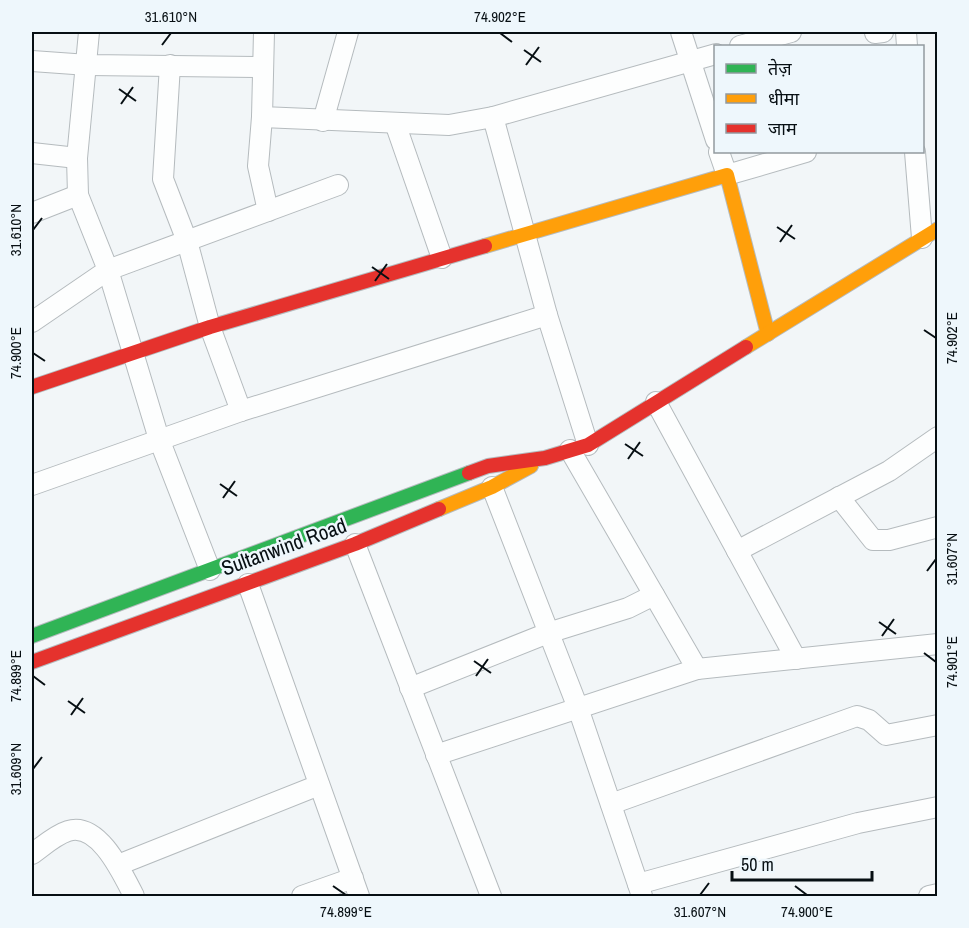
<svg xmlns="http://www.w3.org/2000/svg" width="969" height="928" viewBox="0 0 969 928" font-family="'Archivo Narrow','Noto Sans Devanagari',sans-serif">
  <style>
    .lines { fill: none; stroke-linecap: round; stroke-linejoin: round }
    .street-casing { stroke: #b5bbbe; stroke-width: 22 }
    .fast-casing { stroke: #b5bbbe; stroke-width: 16 }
    .slow-casing { stroke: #b5bbbe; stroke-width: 16 }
    .jam-casing { stroke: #b5bbbe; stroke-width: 16 }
    .street { stroke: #fdfefe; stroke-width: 20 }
    .fast { stroke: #30b455; stroke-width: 14 }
    .slow { stroke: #ff9f0a; stroke-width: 14 }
    .jam { stroke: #e5322d; stroke-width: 14 }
    .ticks { fill: none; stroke: #070f13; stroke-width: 2 }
    .labels { text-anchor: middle; stroke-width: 5; stroke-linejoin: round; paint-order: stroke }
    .street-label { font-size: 21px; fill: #070f13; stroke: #eef7fc }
    .neatline { fill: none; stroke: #070f13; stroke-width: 2 }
    .ticks-label { font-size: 15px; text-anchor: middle; fill: #070f13 }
  </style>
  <rect width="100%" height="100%" fill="#f2f6f8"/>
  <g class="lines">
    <g class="street-casing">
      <g id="street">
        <path d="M 264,32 L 262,117 L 449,125 L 493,117 L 547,315 L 588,445"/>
        <path d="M 681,32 L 716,140"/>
        <path d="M 906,32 L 907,46"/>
        <path d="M 875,33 L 883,32"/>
        <path d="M 740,46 L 791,32"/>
        <path d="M 32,61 L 88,65 L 262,67"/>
        <path d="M 170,65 L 163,179 L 187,241 L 210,327 L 241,411"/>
        <path d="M 262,117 L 258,166 L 268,211"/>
        <path d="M 493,117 L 716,54"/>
        <path d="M 323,121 L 348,32"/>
        <path d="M 395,123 L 442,258"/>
        <path d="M 719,152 L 727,175 L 806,152"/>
        <path d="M 915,152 L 922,238"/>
        <path d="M 32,153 L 77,158"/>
        <path d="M 32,213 L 78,195"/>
        <path d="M 32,322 L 108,270 L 78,195 L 77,158 L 89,32"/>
        <path d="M 656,402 L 796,659"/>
        <path d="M 570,450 L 697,669"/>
        <path d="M 32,485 L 241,411 L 547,315"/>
        <path d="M 492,487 L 578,708 L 642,896"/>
        <path d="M 839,497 L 873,540 L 889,540 L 938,527"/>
        <path d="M 355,544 L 491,896"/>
        <path d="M 737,551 L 889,471 L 938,437"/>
        <path d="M 210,570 L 159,439 L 108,270 L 338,185"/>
        <path d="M 248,584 L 359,896"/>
        <path d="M 410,688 L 548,633 L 628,608 L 654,595"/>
        <path d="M 436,755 L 697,669 L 938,644"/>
        <path d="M 611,804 L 857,716 L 869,720 L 886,735 L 938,725"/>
        <path d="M 32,854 C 42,847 55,835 68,831 C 99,821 123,875 134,896"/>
        <path d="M 118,865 L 319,785"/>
        <path d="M 638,884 L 858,823 L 938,807"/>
        <path d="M 302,896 L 353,878"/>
        <path d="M 929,896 L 938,894"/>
      </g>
    </g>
    <g class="fast-casing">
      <path id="fast" d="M 32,636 L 469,473"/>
    </g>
    <g class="slow-casing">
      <g id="slow">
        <path d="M 485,246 L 727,175 L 768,334"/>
        <path d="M 746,347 L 938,229"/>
        <path d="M 439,509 L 492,487 L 531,466"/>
      </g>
    </g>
    <g class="jam-casing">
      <g id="jam">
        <path d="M 32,387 L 210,327 L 485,246"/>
        <path d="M 469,473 L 488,466 L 545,458 L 588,445 L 746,347"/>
        <path d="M 32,662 L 355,544 L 439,509"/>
      </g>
    </g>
    <use href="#street" class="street"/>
    <use href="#fast" class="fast"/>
    <use href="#slow" class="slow"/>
    <use href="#jam" class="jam"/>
  </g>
  <path class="ticks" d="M 500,33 L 512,42M 162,45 L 171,33M 524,50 L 541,62M 526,65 L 539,47M 119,89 L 136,101M 121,104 L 133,87M 777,227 L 795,239M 33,230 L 42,218M 780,242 L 792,225M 372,267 L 389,279M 375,281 L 387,264M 924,330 L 936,338M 33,353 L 45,361M 625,444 L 643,456M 628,459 L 640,442M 220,484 L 237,496M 223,498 L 235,481M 927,571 L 936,559M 879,622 L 896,634M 882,636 L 894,619M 924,653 L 936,662M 474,661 L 491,673M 33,676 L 45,685M 476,676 L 488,659M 68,701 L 85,713M 71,715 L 83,698M 33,769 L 42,757M 333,886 L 346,895M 795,886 L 807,895M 700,895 L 709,883"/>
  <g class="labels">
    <g class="street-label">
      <text transform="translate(284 547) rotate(-20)" y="7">Sultanwind Road</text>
    </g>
  </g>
  <rect width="969" height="928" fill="none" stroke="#eef7fc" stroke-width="66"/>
  <rect x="714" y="45" width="210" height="108" fill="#eef7fc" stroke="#929a9f" stroke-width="1.5"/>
  <rect x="726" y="64" width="30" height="9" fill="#30b455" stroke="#929a9f" stroke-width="1.5"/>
  <text x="768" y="75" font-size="18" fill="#070f13">तेज़</text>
  <rect x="726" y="94" width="30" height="9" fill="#ff9f0a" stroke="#929a9f" stroke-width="1.5"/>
  <text x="768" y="105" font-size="18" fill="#070f13">धीमा</text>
  <rect x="726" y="124" width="30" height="9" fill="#e5322d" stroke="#929a9f" stroke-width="1.5"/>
  <text x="768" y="135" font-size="18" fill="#070f13">जाम</text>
  <path d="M732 871v9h140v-9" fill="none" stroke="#070f13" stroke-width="3"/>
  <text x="741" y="871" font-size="18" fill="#070f13" stroke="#eef7fc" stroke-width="4.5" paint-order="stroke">50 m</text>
  <rect x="33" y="33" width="903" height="862" class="neatline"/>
  <g class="ticks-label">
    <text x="171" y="22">31.610°N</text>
    <text x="500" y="22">74.902°E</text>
    <text transform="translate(16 230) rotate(-90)" y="5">31.610°N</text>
    <text transform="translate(952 338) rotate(-90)" y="5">74.902°E</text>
    <text transform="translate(16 353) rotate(-90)" y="5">74.900°E</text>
    <text transform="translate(952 559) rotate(-90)" y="5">31.607°N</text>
    <text transform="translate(952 662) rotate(-90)" y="5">74.901°E</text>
    <text transform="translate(16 676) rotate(-90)" y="5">74.899°E</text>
    <text transform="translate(16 769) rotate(-90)" y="5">31.609°N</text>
    <text x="346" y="917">74.899°E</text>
    <text x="700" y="917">31.607°N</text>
    <text x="807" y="917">74.900°E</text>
  </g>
</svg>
